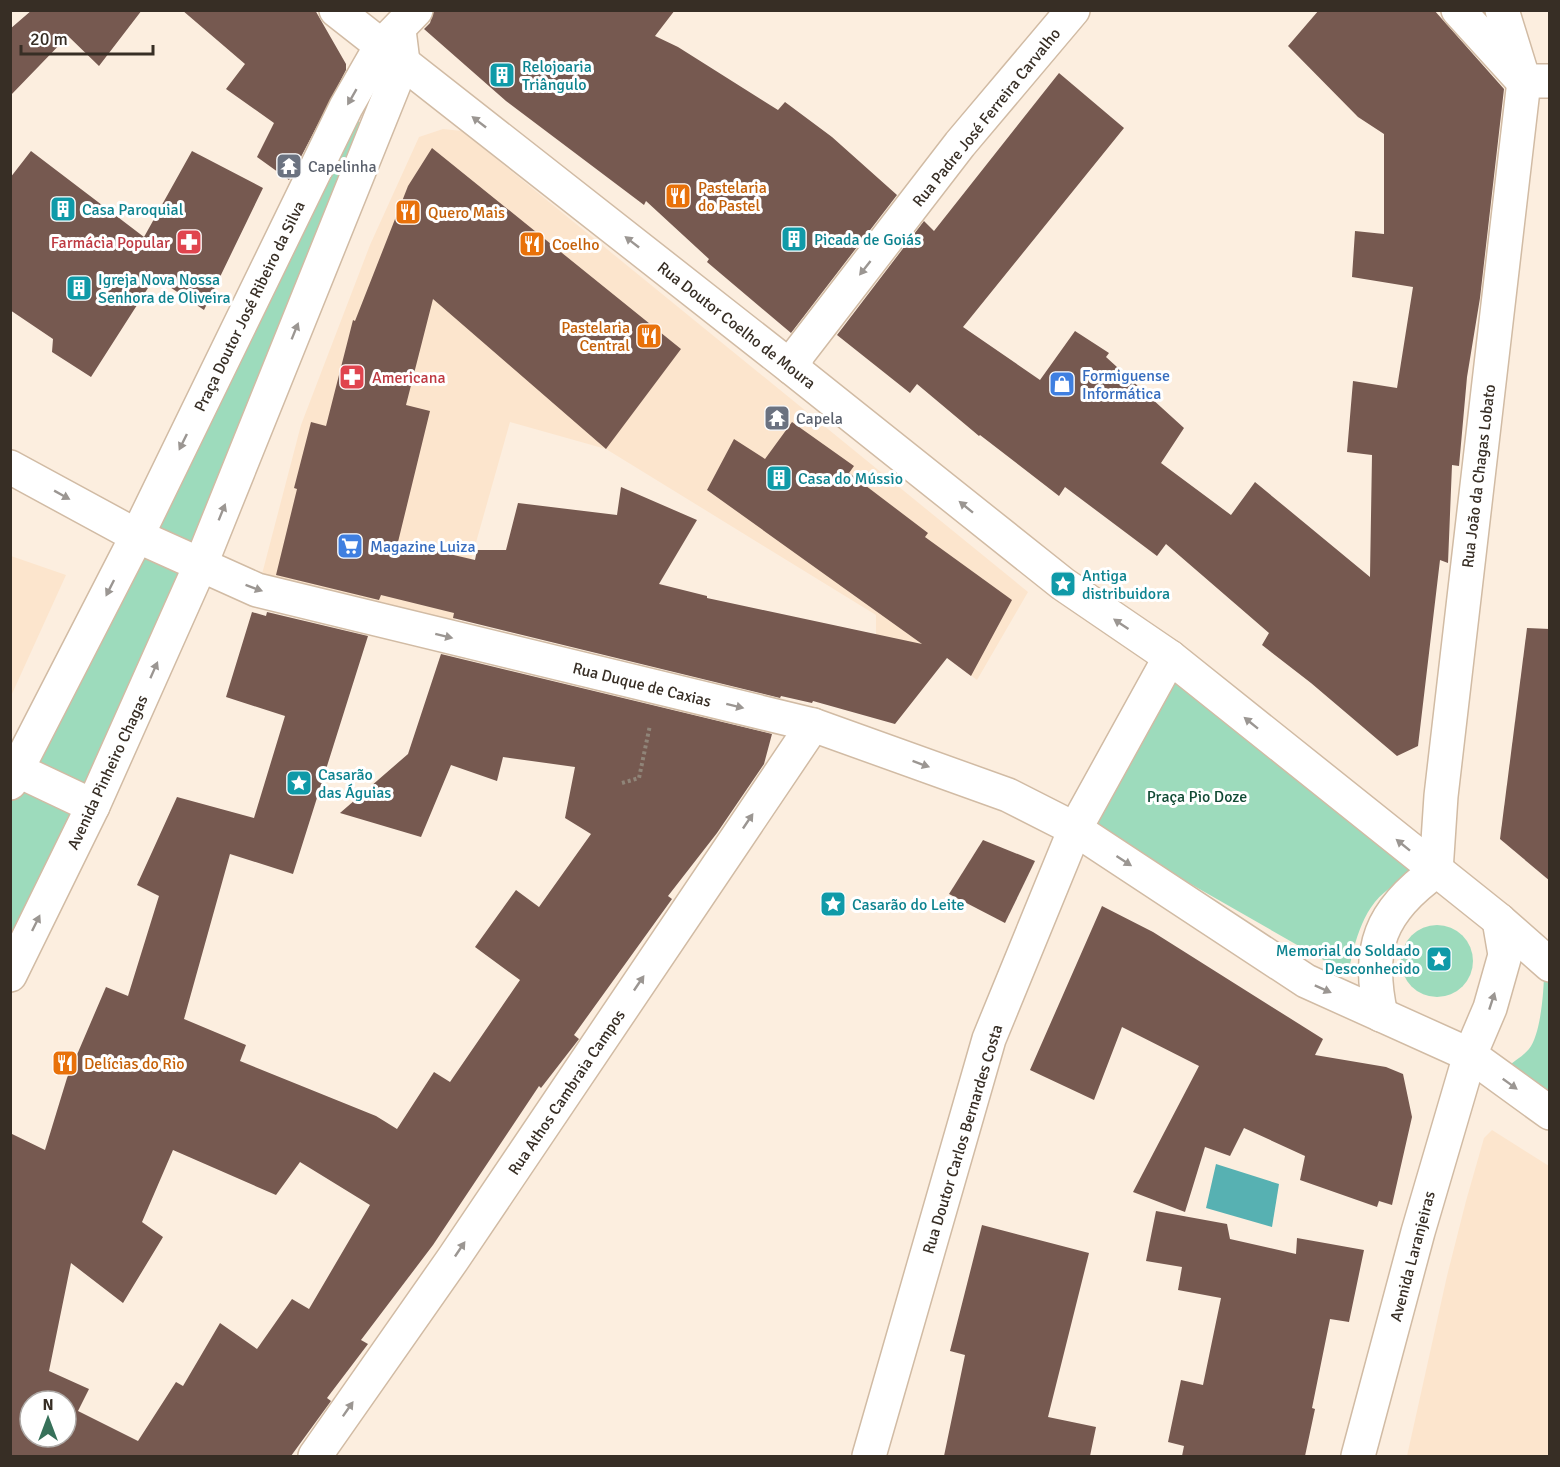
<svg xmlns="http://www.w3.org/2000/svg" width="1560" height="1467" viewBox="0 0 1560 1467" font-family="Signika,sans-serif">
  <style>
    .built { fill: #fce5cd }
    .green { fill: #9ddbbc }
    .water { fill: #57b1b2 }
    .building { fill: #765950; fill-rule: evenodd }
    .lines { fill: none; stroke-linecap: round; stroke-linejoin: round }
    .minor-casing { stroke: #d1bba4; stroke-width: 36 }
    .tertiary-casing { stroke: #d1bba4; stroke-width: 36 }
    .path { stroke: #908579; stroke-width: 4; stroke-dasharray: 3 3; stroke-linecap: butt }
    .minor { stroke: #fff; stroke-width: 33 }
    .tertiary { stroke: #fff; stroke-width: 33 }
    .oneway { fill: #9b9692 }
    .labels { text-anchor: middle; stroke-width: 6; stroke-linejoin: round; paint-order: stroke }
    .culture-label { font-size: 16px; fill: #0d838f; stroke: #fff; text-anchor: start }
    .street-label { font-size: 16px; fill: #372e25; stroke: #fff }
    .worship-label { font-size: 16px; fill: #5b616d; stroke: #fff; text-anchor: start }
    .food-label { font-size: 16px; fill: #c56008; stroke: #fff; text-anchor: start }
    .health-label { font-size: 16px; fill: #be3a42; stroke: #fff; text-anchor: end }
    .shop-label { font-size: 16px; fill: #366cbe; stroke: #fff; text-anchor: start }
    .park-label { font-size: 16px; fill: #114a34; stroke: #fff }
  </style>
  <rect width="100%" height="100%" fill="#fceedf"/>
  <g class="built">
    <path d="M 443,129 L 462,131 L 1028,592 L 977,680 L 923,640 L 915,659 L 876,636 L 876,615 L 606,449 L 510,422 L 453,624 L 261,578 L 301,425 L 370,245 L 419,137 Z"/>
    <path d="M 11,556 L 66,575 L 11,696 L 10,556 Z"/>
    <path d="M 1492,1130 L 1549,1166 L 1549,1456 L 1407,1456 L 1447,1276 L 1466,1201 L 1484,1138 Z"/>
  </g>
  <g class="green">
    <path d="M 357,121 L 367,126 L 200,565 L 137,536 Z"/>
    <path d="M 137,537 L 200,566 L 11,973 L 11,790 Z"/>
    <path d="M 1174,673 L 1417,875 C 1410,878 1402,881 1395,885 C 1363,903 1355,941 1348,974 L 1089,826 Z"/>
    <circle cx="1437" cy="961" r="36"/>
    <path d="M 1544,971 L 1550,975 L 1549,1101 L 1507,1067 C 1514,1061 1523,1056 1529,1049 C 1541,1034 1544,990 1544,971 Z"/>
  </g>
  <path class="water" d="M 1216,1164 L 1279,1184 L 1272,1227 L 1206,1208 Z"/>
  <g class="building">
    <path d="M 32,10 L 142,10 L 99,66 L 68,36 L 10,96 L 10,29 Z"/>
    <path d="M 182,10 L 315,10 L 346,64 L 346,70 L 289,180 L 257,157 L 274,123 L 226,89 L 245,64 Z"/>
    <path d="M 434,10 L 675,10 L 655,36 L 678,47 L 778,110 L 785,102 L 832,137 L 897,195 L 791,333 L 707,262 L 709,259 L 646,201 L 644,205 L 506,101 L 424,29 L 430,23 Z"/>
    <path d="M 1319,10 L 1434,10 L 1504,89 L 1480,298 L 1467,377 L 1459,466 L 1452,465 L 1448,563 L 1440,560 L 1418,746 L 1397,756 L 1311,683 L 1262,645 L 1269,633 L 1166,544 L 1157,556 L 1065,487 L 1059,496 L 980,435 L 979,436 L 917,384 L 910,393 L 837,335 L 924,221 L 934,231 L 1059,73 L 1124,128 L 963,327 L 1040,380 L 1075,331 L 1109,353 L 1106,357 L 1184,428 L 1161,463 L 1231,515 L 1255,482 L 1370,577 L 1372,455 L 1347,452 L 1353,381 L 1397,388 L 1413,287 L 1352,277 L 1355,231 L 1384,234 L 1384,134 L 1358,117 L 1288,46 Z"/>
    <path d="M 432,148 L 681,349 L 606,449 L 433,299 L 406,405 L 430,411 L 398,542 L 475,560 L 477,550 L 506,550 L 518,503 L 617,515 L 621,487 L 697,520 L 659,584 L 707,596 L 707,598 L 922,644 L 707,490 L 734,439 L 765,459 L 792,422 L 854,466 L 849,473 L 928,533 L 925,537 L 1012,600 L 971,676 L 947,658 L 895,724 L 813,701 L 812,703 L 781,696 L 780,698 L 453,618 L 454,613 L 381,595 L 379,600 L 276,575 L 297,489 L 294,488 L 311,422 L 326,426 L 353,320 L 355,321 L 408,186 Z"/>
    <path d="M 31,151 L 144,237 L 192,151 L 263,188 L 204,310 L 155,277 L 91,377 L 52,352 L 53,339 L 10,310 L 10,178 Z"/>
    <path d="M 252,612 L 266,616 L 267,612 L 368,636 L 293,874 L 230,854 L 184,1019 L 246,1045 L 240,1061 L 376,1116 L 397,1129 L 434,1072 L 450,1082 L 520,980 L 475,947 L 516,890 L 539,907 L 591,834 L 565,818 L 575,767 L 503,757 L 497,781 L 451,765 L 421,837 L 340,813 L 408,754 L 441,654 L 772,734 L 764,764 L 717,833 L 668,896 L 672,899 L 574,1035 L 579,1039 L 541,1088 L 539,1086 L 433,1245 L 361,1340 L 368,1344 L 327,1398 L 331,1401 L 291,1456 L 10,1456 L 10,1133 L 45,1150 L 67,1078 L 106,987 L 128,996 L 159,896 L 137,885 L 177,797 L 254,818 L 285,716 L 226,697 ZM 173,1150 L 276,1195 L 300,1162 L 370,1205 L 309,1309 L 292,1299 L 257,1349 L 220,1323 L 183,1386 L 176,1382 L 138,1441 L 78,1411 L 89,1389 L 49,1371 L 71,1263 L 123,1303 L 163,1237 L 142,1222 ZM 30,1401 L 66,1401 L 66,1437 L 30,1437 Z"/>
    <path d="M 1527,628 L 1550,629 L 1550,881 L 1500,839 Z"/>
    <path d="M 983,840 L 1035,861 L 1005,923 L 949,894 Z"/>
    <path d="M 1102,906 L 1153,932 L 1323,1039 L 1315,1055 L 1386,1067 L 1403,1074 L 1412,1117 L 1392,1205 L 1379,1201 L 1377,1207 L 1300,1180 L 1305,1156 L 1244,1128 L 1230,1156 L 1205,1147 L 1185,1212 L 1133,1192 L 1199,1066 L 1122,1027 L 1094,1100 L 1030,1070 Z"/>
    <path d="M 1156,1211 L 1227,1224 L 1230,1239 L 1296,1254 L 1297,1238 L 1364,1250 L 1349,1322 L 1330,1319 L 1312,1408 L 1315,1409 L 1305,1456 L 1182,1456 L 1184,1446 L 1168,1442 L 1181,1380 L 1203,1385 L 1221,1298 L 1178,1290 L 1182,1267 L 1146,1261 Z"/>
    <path d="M 982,1225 L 1089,1253 L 1048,1417 L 1096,1427 L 1090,1456 L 944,1456 L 965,1355 L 950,1351 Z"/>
  </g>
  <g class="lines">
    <g class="minor-casing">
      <g id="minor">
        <path d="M 1458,10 L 1518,76"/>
        <path d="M 792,368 L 799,353 L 960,144 L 1073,10"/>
        <path d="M 1436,871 L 1441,796 L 1524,81 L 1502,10"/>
        <path d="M 315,1456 L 453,1259 L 813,725"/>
        <path d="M 869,1456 L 989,1039 L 1075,829 L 1170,657"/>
        <path d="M 1358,1456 L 1418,1232 L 1470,1055"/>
      </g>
    </g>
    <g class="tertiary-casing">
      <g id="tertiary">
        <path d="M 336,10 L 792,368 L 1063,584 L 1170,657 L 1499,920 L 1550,965"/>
        <path d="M 1524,81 L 1550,81"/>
        <path d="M 10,467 L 137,536 L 257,590 L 813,725 L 1008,795 L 1075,829 L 1306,981 L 1470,1055 L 1550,1113"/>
        <path d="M 17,770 L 93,806"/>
        <path d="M 10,783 L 137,536 L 346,107 L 381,46 L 416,10"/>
        <path d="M 10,975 L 93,806 L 200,566 L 403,62 L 399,30"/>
        <path d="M 1381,1015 C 1366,948 1380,911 1436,871"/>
        <path d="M 1470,1055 L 1490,1008 L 1505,955 L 1499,920"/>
      </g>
    </g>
    <path class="path" d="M 622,783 L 639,778 L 650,725"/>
    <use href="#minor" class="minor"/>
    <use href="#tertiary" class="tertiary"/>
  </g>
  <defs><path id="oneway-solid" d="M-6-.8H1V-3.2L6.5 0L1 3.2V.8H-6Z" transform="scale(1.5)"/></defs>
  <g class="oneway">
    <use href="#oneway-solid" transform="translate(352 97) rotate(120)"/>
    <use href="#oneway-solid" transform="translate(479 122) rotate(-142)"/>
    <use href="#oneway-solid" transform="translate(632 242) rotate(-142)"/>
    <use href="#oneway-solid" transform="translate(865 268) rotate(128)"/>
    <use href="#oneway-solid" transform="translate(295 331) rotate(-68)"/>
    <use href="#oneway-solid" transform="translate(183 442) rotate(116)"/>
    <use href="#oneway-solid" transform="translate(62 495) rotate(29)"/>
    <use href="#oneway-solid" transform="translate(966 507) rotate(-141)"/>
    <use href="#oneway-solid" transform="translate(222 512) rotate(-68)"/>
    <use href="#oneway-solid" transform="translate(110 588) rotate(117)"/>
    <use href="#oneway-solid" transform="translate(254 588) rotate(20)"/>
    <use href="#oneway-solid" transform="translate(1121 624) rotate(-146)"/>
    <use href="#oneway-solid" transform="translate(444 636) rotate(14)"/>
    <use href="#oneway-solid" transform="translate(154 670) rotate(-66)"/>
    <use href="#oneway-solid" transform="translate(735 706) rotate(14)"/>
    <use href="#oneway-solid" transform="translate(1251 723) rotate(-141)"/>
    <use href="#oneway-solid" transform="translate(921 764) rotate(20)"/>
    <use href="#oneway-solid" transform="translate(748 821) rotate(-56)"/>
    <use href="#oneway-solid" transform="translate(1403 845) rotate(-141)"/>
    <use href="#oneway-solid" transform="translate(1124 861) rotate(33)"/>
    <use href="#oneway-solid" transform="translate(36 923) rotate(-64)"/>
    <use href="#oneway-solid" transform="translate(639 983) rotate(-56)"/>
    <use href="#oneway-solid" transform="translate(1323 989) rotate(24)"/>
    <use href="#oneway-solid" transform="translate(1492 1001) rotate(-72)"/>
    <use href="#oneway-solid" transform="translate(1510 1084) rotate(36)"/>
    <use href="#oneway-solid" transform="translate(460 1249) rotate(-56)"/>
    <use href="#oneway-solid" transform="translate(348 1409) rotate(-55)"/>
  </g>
  <defs>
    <g id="building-square" transform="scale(1.35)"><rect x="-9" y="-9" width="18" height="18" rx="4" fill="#0f9aa8" stroke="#fff"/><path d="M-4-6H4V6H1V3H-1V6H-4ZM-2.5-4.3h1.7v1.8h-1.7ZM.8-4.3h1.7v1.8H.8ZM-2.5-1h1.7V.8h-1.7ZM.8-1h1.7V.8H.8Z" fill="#fff"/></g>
    <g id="temple-square" transform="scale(1.35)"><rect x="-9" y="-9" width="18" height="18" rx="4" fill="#6b7280" stroke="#fff"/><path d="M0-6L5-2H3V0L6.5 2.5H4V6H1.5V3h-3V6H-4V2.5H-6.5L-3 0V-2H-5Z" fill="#fff"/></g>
    <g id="restaurant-square" transform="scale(1.35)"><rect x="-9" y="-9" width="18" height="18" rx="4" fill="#e8710a" stroke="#fff"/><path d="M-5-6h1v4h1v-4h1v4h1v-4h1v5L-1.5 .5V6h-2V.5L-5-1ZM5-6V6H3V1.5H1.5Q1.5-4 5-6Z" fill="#fff"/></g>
    <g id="pharmacy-square" transform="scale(1.35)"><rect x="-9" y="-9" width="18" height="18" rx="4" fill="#e0444e" stroke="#fff"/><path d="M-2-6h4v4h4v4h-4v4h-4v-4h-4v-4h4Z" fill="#fff"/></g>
    <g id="shop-square" transform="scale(1.35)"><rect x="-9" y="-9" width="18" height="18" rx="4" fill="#3f7fe0" stroke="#fff"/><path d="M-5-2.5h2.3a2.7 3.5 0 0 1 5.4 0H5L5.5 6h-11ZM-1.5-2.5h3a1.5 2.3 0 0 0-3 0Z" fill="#fff"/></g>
    <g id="supermarket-square" transform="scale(1.35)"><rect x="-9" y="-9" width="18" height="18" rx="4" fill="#3f7fe0" stroke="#fff"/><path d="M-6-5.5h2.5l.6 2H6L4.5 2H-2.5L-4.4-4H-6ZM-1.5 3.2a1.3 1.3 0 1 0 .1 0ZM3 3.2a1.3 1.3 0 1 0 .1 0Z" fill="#fff"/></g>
    <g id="sight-square" transform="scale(1.35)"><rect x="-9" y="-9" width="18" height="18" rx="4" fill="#0f9aa8" stroke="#fff"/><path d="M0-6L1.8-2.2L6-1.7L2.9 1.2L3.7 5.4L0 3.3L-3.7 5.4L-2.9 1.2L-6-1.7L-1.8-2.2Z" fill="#fff"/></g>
  </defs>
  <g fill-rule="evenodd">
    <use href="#building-square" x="502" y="75"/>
    <use href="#temple-square" x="289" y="166"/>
    <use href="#restaurant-square" x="678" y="196"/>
    <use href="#building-square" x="63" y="209"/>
    <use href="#restaurant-square" x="408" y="212"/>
    <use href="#building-square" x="794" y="239"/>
    <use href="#pharmacy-square" x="189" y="242"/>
    <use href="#restaurant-square" x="532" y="244"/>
    <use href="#building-square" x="79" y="288"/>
    <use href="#restaurant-square" x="649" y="336"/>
    <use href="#pharmacy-square" x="352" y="377"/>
    <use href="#shop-square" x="1062" y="384"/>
    <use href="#temple-square" x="777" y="418"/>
    <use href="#building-square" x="779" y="478"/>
    <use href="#supermarket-square" x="350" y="546"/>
    <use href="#sight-square" x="1063" y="584"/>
    <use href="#sight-square" x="299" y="783"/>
    <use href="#sight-square" x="833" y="904"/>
    <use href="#sight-square" x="1439" y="959"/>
    <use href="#restaurant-square" x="65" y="1063"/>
  </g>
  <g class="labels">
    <g class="culture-label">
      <text x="522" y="72">Relojoaria<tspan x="522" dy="18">Triângulo</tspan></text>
      <text x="82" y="215">Casa Paroquial</text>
      <text x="814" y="245">Picada de Goiás</text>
      <text x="98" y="285">Igreja Nova Nossa<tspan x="98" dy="18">Senhora de Oliveira</tspan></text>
      <text x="798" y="484">Casa do Mússio</text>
      <text x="1082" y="581">Antiga<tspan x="1082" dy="18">distribuidora</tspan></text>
      <text x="318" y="780">Casarão<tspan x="318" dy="18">das Águias</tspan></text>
      <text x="852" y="910">Casarão do Leite</text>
      <text x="1420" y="956" text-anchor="end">Memorial do Soldado<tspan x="1420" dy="18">Desconhecido</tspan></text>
    </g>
    <g class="street-label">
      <text transform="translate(986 117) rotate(-51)" y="6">Rua Padre José Ferreira Carvalho</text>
      <text transform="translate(249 306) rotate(-64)" y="6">Praça Doutor José Ribeiro da Silva</text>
      <text transform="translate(737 325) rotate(38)" y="6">Rua Doutor Coelho de Moura</text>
      <text transform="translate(1478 476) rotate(-83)" y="6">Rua João da Chagas Lobato</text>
      <text transform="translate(642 684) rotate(14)" y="6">Rua Duque de Caxias</text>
      <text transform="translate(107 772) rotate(-65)" y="6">Avenida Pinheiro Chagas</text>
      <text transform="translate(566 1092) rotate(-56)" y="6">Rua Athos Cambraia Campos</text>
      <text transform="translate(962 1139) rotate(-73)" y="6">Rua Doutor Carlos Bernardes Costa</text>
      <text transform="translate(1412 1256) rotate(-75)" y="6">Avenida Laranjeiras</text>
    </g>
    <g class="worship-label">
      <text x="308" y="172">Capelinha</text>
      <text x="796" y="424">Capela</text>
    </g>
    <g class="food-label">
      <text x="698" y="193">Pastelaria<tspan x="698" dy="18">do Pastel</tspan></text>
      <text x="428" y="218">Quero Mais</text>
      <text x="552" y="250">Coelho</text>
      <text x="630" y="333" text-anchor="end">Pastelaria<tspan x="630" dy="18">Central</tspan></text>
      <text x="84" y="1069">Delícias do Rio</text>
    </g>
    <g class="health-label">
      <text x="170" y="248">Farmácia Popular</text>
      <text x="372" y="383" text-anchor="start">Americana</text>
    </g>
    <g class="shop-label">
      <text x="1082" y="381">Formiguense<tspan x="1082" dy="18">Informática</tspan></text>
      <text x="370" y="552">Magazine Luiza</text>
    </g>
    <g class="park-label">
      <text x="1197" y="802">Praça Pio Doze</text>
    </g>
  </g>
  <rect width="1560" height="1467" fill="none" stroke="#372e25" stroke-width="24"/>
  <g transform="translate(48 1419)"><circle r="28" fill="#ffffff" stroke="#afaba8" stroke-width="1.5"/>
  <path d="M0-4.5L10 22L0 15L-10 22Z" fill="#37715a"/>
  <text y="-9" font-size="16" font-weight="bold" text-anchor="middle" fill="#372e25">N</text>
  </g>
  <path d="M21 45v9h132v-9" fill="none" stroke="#372e25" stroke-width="3"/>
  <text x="30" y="45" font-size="18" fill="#372e25" stroke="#ffffff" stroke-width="4.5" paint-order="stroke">20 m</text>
</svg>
